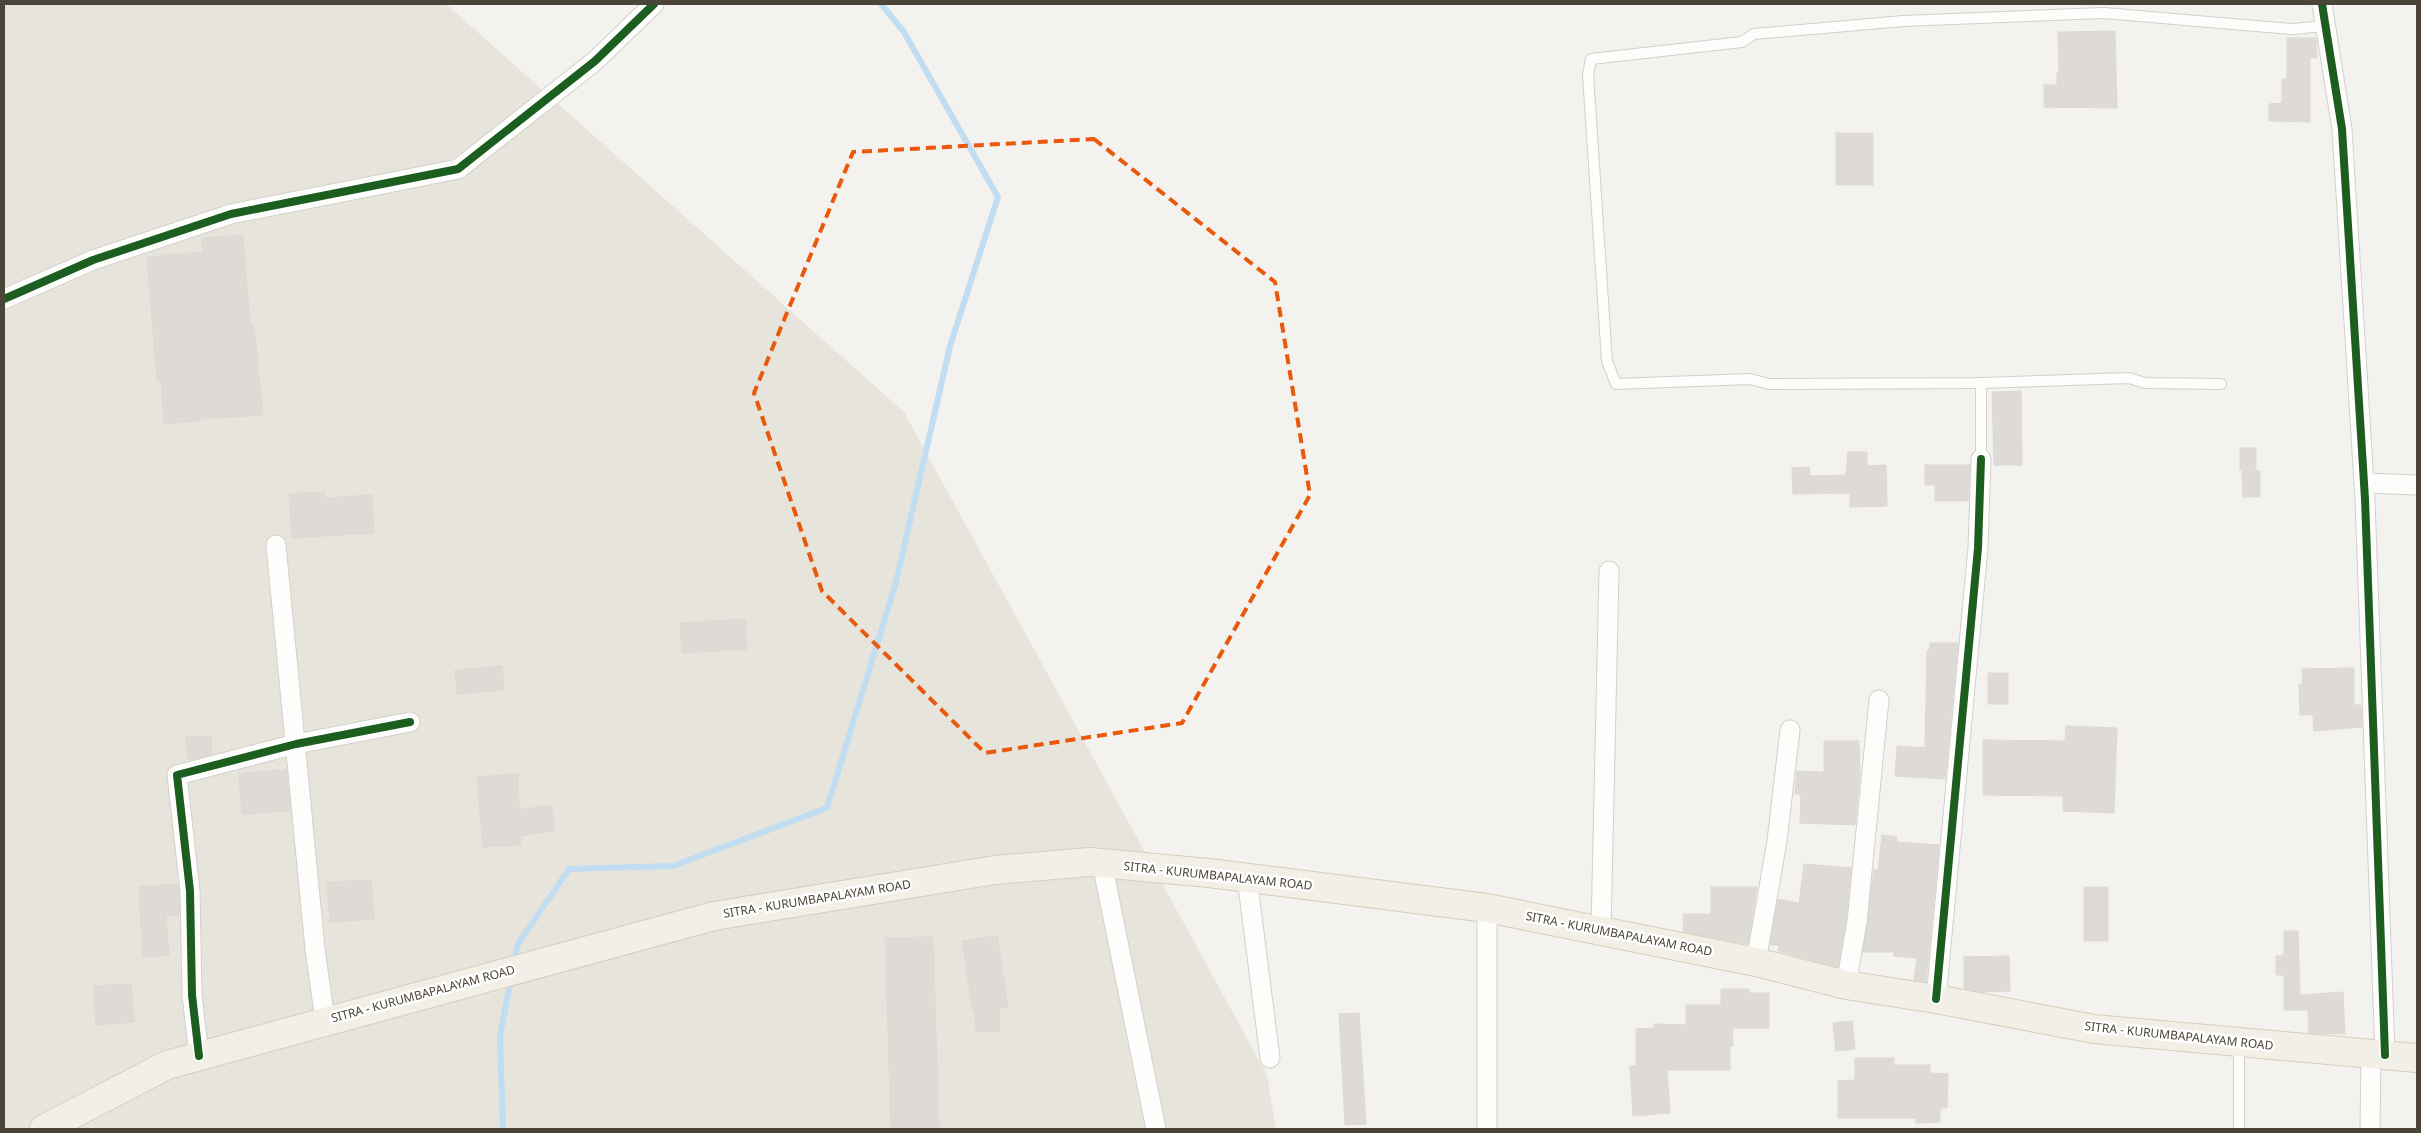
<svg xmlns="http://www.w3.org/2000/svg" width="2421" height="1133" viewBox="0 0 2421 1133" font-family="'Noto Sans',sans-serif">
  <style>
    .residential { fill: #e7e4dc }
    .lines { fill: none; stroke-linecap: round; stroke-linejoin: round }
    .stream { stroke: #c0ddf1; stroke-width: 6 }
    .building { fill: #dedbd6; stroke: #dcd9d4 }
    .lane-casing { stroke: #d2d0cb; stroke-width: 12 }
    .street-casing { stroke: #d2d0cb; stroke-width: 21 }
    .primary-casing { stroke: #d6cebb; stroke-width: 30 }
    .lane { stroke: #fdfdfc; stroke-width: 10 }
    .street { stroke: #fdfdfc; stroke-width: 19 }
    .primary { stroke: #f2efe6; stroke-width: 28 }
    .cycleway-casing { stroke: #fff; stroke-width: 11 }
    .cycleway { stroke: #1b5e20; stroke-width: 8 }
    .marked { fill: none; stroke: #e8590c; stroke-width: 4; stroke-dasharray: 10 6; stroke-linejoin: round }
    .labels { text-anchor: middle; stroke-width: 5; stroke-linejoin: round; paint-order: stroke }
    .street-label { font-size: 12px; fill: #4b4439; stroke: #fff }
  </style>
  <rect width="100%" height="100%" fill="#f4f2ee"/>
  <path class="residential" d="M 4,4 L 446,4 L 904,412 L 1267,1075 L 1276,1129 L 4,1129 Z"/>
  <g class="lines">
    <g class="stream">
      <path d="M 514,964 L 518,944 L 569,869 L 673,866 L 827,808 L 896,582 L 950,346 L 998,197 L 904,32 L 881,4"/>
      <path d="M 503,1129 L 500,1036 L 511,979"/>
    </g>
  </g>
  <g class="building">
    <path d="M 2115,31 L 2117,108 L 2044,107 L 2044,85 L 2057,85 L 2057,73 L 2059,72 L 2058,32 Z"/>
    <path d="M 2287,38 L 2316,38 L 2317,58 L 2310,58 L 2310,122 L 2269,121 L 2269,104 L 2282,103 L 2282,79 L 2287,79 Z"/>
    <rect x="1836" y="133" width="37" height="52"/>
    <path d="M 243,235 L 250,325 L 254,325 L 263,415 L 199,419 L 199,421 L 164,424 L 161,381 L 157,381 L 147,257 L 203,252 L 202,238 Z"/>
    <path d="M 2021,391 L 2022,465 L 1994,465 L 1992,392 Z"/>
    <rect x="2240" y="448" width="16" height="22"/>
    <path d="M 1848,452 L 1867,452 L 1867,466 L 1886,465 L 1887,506 L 1850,507 L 1850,493 L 1793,494 L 1792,468 L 1809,467 L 1810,476 L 1846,475 Z"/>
    <path d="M 1925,465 L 1970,465 L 1968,501 L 1935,501 L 1935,485 L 1925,485 Z"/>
    <path d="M 2242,471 L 2260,471 L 2260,497 L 2243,497 Z"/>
    <path d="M 324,492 L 325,498 L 372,495 L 374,533 L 292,538 L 289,494 Z"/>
    <path d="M 745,619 L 747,649 L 682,653 L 680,623 Z"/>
    <path d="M 1930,643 L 1958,643 L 1945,779 L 1895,776 L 1897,746 L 1925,748 L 1927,651 L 1929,651 Z"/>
    <path d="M 502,666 L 504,690 L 457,694 L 455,670 Z"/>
    <path d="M 2354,668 L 2354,705 L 2361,705 L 2362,727 L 2314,731 L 2313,715 L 2300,715 L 2299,684 L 2303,684 L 2302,669 Z"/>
    <rect x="1988" y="673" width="20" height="31"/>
    <path d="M 2066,726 L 2117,728 L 2114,813 L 2063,811 L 2063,796 L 1983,795 L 1983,740 L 2065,741 Z"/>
    <path d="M 211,736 L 212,754 L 188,760 L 186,737 Z"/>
    <path d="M 1824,741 L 1859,741 L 1860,773 L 1855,825 L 1800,823 L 1801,794 L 1795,794 L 1797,771 L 1824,772 Z"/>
    <path d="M 286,770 L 290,811 L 242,814 L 239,773 Z"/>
    <path d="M 518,774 L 519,810 L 551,805 L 555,830 L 521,836 L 521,845 L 483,847 L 477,777 Z"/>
    <path d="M 1882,835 L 1897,837 L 1897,842 L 1939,845 L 1926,982 L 1914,980 L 1917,958 L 1894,956 L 1894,952 L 1863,952 L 1874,869 L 1878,870 Z"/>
    <path d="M 1804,864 L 1851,868 L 1846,920 L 1838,967 L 1778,951 L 1779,945 L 1770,945 L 1778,899 L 1799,903 Z"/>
    <path d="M 371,880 L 374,919 L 330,922 L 327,882 Z"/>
    <path d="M 178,884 L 179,915 L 166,915 L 169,955 L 143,957 L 139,887 Z"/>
    <path d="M 1711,887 L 1757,887 L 1748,944 L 1684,932 L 1683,914 L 1711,914 Z"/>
    <rect x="2084" y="887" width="24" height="54"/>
    <path d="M 2284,931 L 2298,931 L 2300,995 L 2343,992 L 2345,1034 L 2309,1033 L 2308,1010 L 2284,1010 L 2284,975 L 2276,975 L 2276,956 L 2284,956 Z"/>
    <path d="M 997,936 L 1008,1007 L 999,1008 L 1000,1031 L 976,1032 L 975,1012 L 973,1012 L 962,941 Z"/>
    <path d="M 933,937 L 939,1129 L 891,1129 L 885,938 Z"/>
    <path d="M 2009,956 L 2010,991 L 1981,992 L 1964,988 L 1964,957 Z"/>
    <path d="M 131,984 L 134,1022 L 96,1025 L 93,986 Z"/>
    <path d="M 1721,989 L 1749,989 L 1749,993 L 1769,993 L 1769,1028 L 1732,1028 L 1733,1046 L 1730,1046 L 1730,1070 L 1667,1070 L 1670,1113 L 1633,1116 L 1630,1066 L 1636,1066 L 1636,1029 L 1654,1028 L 1654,1024 L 1686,1025 L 1686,1005 L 1721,1005 Z"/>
    <path d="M 1359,1013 L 1366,1124 L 1345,1125 L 1339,1014 Z"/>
    <path d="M 1852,1021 L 1855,1049 L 1836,1051 L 1833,1023 Z"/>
    <path d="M 1855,1058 L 1894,1058 L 1894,1065 L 1930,1065 L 1930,1073 L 1948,1074 L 1947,1108 L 1940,1108 L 1940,1122 L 1916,1123 L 1916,1118 L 1838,1118 L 1838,1081 L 1855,1080 Z"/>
  </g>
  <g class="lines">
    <g class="lane-casing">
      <g id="lane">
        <path d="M 2221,384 L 2145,383 L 2129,378 L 1981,383 L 1769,384 L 1750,379 L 1616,384 L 1607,361 L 1588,75 L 1591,59 L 1742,42 L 1754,34 L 1903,21 L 2104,13 L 2292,29 L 2326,26"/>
        <path d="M 1981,459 L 1981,383"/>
        <path d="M 2239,1043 L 2239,1129"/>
      </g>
    </g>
    <g class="street-casing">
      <g id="street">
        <path d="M 2322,4 L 2342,129 L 2365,499 L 2385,1055"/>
        <path d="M 4,299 L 93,260 L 231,214 L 458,169 L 595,61 L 654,4"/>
        <path d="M 2364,483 L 2417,485"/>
        <path d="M 276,545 L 315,949 L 325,1020"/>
        <path d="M 1102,863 L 1156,1129"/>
        <path d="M 1247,878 L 1270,1058"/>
        <path d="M 1601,931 L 1609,571"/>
        <path d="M 1756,962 L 1777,841 L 1790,730"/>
        <path d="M 1846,985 L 1857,922 L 1879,700"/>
        <path d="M 1936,999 L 1978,548 L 1981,459"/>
        <path d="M 199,1056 L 192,995 L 190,891 L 177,775 L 296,744 L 410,722"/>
        <path d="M 1487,1129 L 1487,908"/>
        <path d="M 2370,1129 L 2371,1054"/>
      </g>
    </g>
    <g class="primary-casing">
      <path id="primary" d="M 44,1129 L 167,1065 L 714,916 L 995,870 L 1090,862 L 1209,873 L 1487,908 L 1756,962 L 1846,985 L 1936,999 L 2094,1029 L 2417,1058"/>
    </g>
    <use href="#lane" class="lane"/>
    <use href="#street" class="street"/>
    <use href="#primary" class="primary"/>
    <g class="cycleway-casing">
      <g id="cycleway">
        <path d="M 2322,4 L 2342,129 L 2365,499 L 2385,1055"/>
        <path d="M 4,299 L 93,260 L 231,214 L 458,169 L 595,61 L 654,4"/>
        <path d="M 1936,999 L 1978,548 L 1981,459"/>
        <path d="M 199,1056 L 192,995 L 190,891 L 177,775 L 296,744 L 410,722"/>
      </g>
    </g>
    <use href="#cycleway" class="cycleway"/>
  </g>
  <path class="marked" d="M 1094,139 L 1275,282 L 1310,495 L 1182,723 L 985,753 L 822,591 L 754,393 L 853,152 Z"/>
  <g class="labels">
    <g class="street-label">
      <text transform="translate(1218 876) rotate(6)" y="4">SITRA - KURUMBAPALAYAM ROAD</text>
      <text transform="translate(817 899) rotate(-9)" y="4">SITRA - KURUMBAPALAYAM ROAD</text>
      <text transform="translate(1619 934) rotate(11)" y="4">SITRA - KURUMBAPALAYAM ROAD</text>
      <text transform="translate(423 994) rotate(-15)" y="4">SITRA - KURUMBAPALAYAM ROAD</text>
      <text transform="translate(2179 1036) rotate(6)" y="4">SITRA - KURUMBAPALAYAM ROAD</text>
    </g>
  </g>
  <rect width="2421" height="1133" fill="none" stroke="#4b4439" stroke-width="10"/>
</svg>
